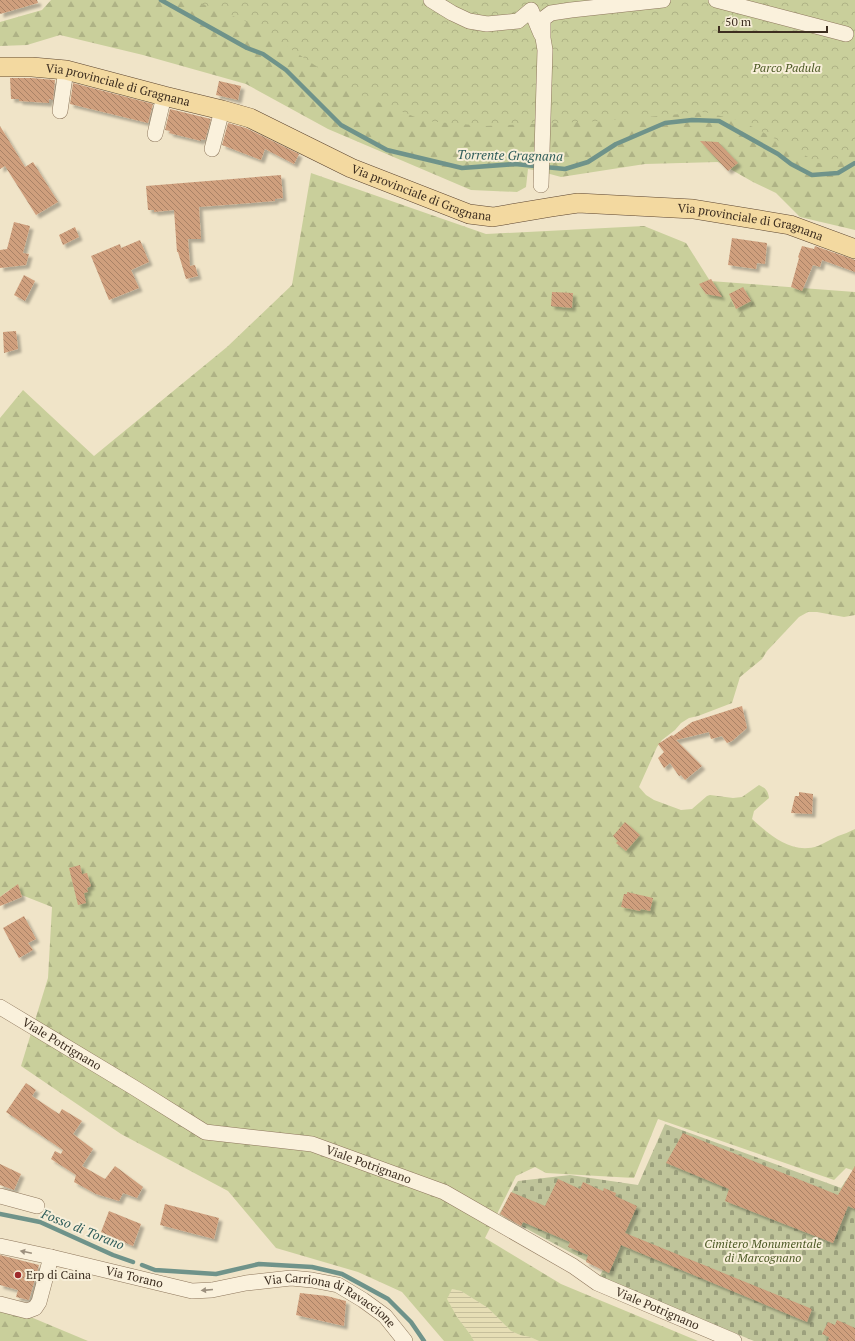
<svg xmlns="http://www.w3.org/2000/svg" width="855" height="1341" viewBox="0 0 855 1341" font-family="'PT Serif',serif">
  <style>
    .farmland { fill: url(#farmland-rules) }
    .forest { fill: url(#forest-firs) }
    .cemetery { fill: url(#cemetery-stones) }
    .park { fill: url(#park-crowns) }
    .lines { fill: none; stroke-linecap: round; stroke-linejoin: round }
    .stream { stroke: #6f938a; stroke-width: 4.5 }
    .building { fill: url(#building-back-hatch); filter: url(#shadow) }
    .minor-casing { stroke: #8d765c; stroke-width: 16 }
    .major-casing { stroke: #5b4430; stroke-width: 20 }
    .minor { stroke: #faf1dc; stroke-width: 15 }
    .major { stroke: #f3d9a0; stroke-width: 19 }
    .oneway { fill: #9c907e }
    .poi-dot { fill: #9e2a2b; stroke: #f7eed8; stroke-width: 1.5 }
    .labels { text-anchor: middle; stroke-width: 4; stroke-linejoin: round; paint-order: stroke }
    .park-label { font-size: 12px; font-style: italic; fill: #4d5a26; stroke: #f7eed8 }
    .street-label { font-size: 12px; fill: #3d2e20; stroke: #f7eed8 }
    .poi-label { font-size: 12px; fill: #3d2e20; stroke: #f7eed8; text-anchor: start }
    .water-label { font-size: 13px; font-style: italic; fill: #2f5d5a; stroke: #f7eed8 }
  </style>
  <defs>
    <pattern id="farmland-rules" width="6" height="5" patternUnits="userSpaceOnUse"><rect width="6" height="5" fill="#e6deb5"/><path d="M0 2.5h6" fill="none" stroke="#c6bf9b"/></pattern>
    <pattern id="forest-firs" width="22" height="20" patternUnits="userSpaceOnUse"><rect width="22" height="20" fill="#c9cf9b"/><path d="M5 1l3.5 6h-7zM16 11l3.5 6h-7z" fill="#aeb285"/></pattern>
    <pattern id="cemetery-stones" width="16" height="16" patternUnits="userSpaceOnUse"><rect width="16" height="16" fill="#bfc49a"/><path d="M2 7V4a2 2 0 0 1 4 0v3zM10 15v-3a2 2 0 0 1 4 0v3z" fill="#9ca07d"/></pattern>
    <pattern id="park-crowns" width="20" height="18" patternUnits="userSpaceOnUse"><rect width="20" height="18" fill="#c9cf9b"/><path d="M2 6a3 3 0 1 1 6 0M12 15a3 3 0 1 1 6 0" fill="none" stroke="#aeb285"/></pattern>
    <pattern id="building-back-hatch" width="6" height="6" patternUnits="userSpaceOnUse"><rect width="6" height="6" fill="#cf9f7d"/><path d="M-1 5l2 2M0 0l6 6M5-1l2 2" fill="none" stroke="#a98266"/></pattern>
    <filter id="shadow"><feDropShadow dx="3.5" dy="3.5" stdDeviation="1" flood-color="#0004"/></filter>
  </defs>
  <rect width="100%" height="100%" fill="#f0e4c8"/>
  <path class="farmland" d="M 452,1289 L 461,1291 L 488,1308 L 511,1331 L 520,1335 L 530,1337 L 539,1341 L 474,1341 L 470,1334 L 457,1317 L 446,1299 Z"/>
  <g class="forest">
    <path d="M 51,0 L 305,0 L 855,101 L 855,230 L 800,217 L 776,193 L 753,182 L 718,162 L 645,164 L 561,177 L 539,171 L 528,169 L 526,187 L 517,192 L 471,190 L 328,129 L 246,84 L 143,55 L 60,35 L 27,45 L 0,46 L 0,22 L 42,10 Z"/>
    <path d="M 311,173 L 486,234 L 644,226 L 686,243 L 710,281 L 855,292 L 855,615 L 844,617 L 817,612 L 808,612 L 799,617 L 767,651 L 762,659 L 740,677 L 732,703 L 698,716 L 689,718 L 681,723 L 675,730 L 662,740 L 657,747 L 639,787 L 646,795 L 654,800 L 681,810 L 692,809 L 707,796 L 710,795 L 733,798 L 742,797 L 759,785 C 765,788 768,790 769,798 L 754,811 L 752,819 C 770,835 792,855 818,846 C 825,843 831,839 838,836 C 844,834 849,832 855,829 L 855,1171 L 846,1168 L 834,1180 L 658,1119 L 634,1178 L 546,1173 L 535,1167 L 516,1176 L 485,1238 L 561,1284 L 698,1341 L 539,1341 L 530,1337 L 520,1335 L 511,1331 L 488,1308 L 461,1291 L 452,1289 L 447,1299 L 457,1317 L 470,1334 L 474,1341 L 444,1341 L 402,1292 L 358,1272 L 276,1248 L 228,1191 L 121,1134 L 21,1066 L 48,978 L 52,907 L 9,890 L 0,897 L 0,418 L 23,390 L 94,456 L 227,347 L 292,285 Z"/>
    <path d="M 0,1310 L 33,1318 L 88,1341 L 0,1341 Z"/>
  </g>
  <path class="cemetery" d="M 665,1124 L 841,1188 L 851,1173 L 855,1175 L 855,1341 L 754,1341 L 599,1277 L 603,1270 L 499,1214 L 518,1181 L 570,1175 L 638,1185 Z"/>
  <path class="park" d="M 193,0 L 855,0 L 855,148 L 844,157 L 819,163 L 757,129 L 738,120 L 703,112 L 602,121 L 485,126 L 425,121 L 348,90 L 313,64 L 257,26 Z"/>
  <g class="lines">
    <g class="stream">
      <path d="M 161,0 L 247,48 L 263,54 L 286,70 L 341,125 L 387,150 L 462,168 L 515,164 L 565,169 L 588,162 L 616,144 L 665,123 L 692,120 L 719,121 L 778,154 L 791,164 L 812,175 L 838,173 L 855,163"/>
      <path d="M 0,1214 L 40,1222 L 113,1255 L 133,1262"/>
      <path d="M 142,1265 L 155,1270 L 216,1274 L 259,1264 L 312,1267 L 342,1274 L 388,1299 L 411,1322 L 424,1341"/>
    </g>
  </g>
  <g class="building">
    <path d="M 0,0 L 37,0 L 38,3 L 0,14 Z"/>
    <path d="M 10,78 L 32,78 L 55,80 L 53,100 L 49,99 L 49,103 L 19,101 L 19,99 L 11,99 Z"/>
    <path d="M 219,81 L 241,86 L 238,100 L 216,95 Z"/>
    <path d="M 73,83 L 153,104 L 148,123 L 70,104 Z"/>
    <path d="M 170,109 L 211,119 L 205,140 L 201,139 L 201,141 L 169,133 L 170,131 L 165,130 Z"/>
    <path d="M 228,123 L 246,128 L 299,154 L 294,164 L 265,149 L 261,160 L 222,145 Z"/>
    <path d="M 0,126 L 25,167 L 33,162 L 58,202 L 36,215 L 5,166 L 0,169 Z"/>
    <path d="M 700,141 L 718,142 L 738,163 L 728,171 Z"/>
    <path d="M 281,175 L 283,198 L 275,199 L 275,201 L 199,207 L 201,239 L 188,239 L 190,266 L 195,265 L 198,276 L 186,279 L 178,252 L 177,252 L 174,210 L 154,212 L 154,210 L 148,210 L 146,186 Z"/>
    <path d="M 14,222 L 30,226 L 23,253 L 29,254 L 26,265 L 0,268 L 0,250 L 7,249 Z"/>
    <path d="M 75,227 L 79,237 L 63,245 L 59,235 Z"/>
    <path d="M 732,238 L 767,243 L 765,264 L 757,263 L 756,269 L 728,265 Z"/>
    <path d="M 140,240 L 149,262 L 131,270 L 139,288 L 109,300 L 91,256 L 120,244 L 121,248 Z"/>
    <path d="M 802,246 L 814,249 L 815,246 L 855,260 L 855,272 L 822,260 L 820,267 L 813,265 L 802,291 L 791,287 L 799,258 L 798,257 Z"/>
    <path d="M 24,275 L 35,281 L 25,301 L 14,295 Z"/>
    <path d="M 711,279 L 722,297 L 706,294 L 699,284 Z"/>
    <path d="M 743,287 L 751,301 L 736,309 L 729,294 Z"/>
    <path d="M 552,292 L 573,293 L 572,308 L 551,306 Z"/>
    <path d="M 16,331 L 18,349 L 4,353 L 3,332 Z"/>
    <path d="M 742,706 L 747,728 L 732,741 L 727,743 L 722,736 L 711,739 L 709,732 L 676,740 L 702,766 L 685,780 L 681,775 L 679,776 L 670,763 L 664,768 L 658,758 L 664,752 L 658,744 L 672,735 L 673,736 L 692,722 Z"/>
    <path d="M 799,792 L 813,794 L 812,814 L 791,813 L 795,796 L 799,796 Z"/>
    <path d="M 625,822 L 640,835 L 626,851 L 616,843 L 618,841 L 613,836 Z"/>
    <path d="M 80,865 L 82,874 L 87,873 L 91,886 L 87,888 L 88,892 L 84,893 L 86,903 L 78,905 L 69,868 Z"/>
    <path d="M 18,884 L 22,897 L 0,906 L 0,897 Z"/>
    <path d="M 627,892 L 653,898 L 650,911 L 641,909 L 640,911 L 621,907 L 624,894 L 627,894 Z"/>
    <path d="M 24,916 L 36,939 L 28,943 L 33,950 L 19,958 L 3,928 Z"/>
    <path d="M 26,1083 L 36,1090 L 32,1096 L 59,1114 L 62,1109 L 82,1121 L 73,1134 L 93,1149 L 82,1166 L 105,1179 L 115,1166 L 143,1187 L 137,1198 L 123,1193 L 119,1201 L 96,1194 L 74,1182 L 76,1175 L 51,1159 L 55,1151 L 61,1154 L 63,1150 L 6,1112 Z"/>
    <path d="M 683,1133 L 838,1195 L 855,1166 L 855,1209 L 848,1206 L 833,1243 L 725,1201 L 729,1189 L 666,1163 Z"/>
    <path d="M 0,1164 L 21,1174 L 14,1190 L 0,1185 Z"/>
    <path d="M 558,1179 L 580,1189 L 583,1182 L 603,1191 L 604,1188 L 616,1193 L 615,1196 L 637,1206 L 625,1233 L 812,1309 L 807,1322 L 621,1245 L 609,1273 L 586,1262 L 588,1255 L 568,1247 L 570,1242 L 523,1222 L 521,1226 L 500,1214 L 511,1192 L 545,1206 Z"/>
    <path d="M 165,1204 L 219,1218 L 214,1239 L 160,1225 Z"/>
    <path d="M 109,1211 L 141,1224 L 133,1246 L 101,1232 Z"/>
    <path d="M 0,1255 L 39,1265 L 29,1300 L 16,1297 L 18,1290 L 0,1285 Z"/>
    <path d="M 300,1293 L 327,1296 L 346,1301 L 344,1326 L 296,1315 Z"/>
    <path d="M 837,1320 L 855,1328 L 855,1341 L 828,1341 L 829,1337 L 822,1334 L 828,1322 L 835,1325 Z"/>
  </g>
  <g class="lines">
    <g class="minor-casing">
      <g id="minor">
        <path d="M 431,0 L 452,13 L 469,21 L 487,24 L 518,21 L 531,10 L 541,34"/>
        <path d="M 716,0 L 846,34"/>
        <path d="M 60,111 L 66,70"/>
        <path d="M 155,134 L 164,96"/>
        <path d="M 212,149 L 222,110"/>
        <path d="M 541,185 L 545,50 L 543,38 L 543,19 L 551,13 L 571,10 L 663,0"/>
        <path id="s1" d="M 0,1007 L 133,1087 L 205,1132 L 312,1144 L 444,1192 L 573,1266 L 597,1283 L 734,1341"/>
        <path d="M 0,1196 L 37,1206"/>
        <path id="s2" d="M 0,1246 L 51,1257 L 192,1291 L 212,1290 L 246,1283 L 291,1278 L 312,1280 L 338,1285 L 363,1300 L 385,1316 L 405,1341"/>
        <path d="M 0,1304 L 27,1311 L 35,1308 L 39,1302 L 51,1257"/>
      </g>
    </g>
    <g class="major-casing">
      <g id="major">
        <path id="s3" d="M 0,67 L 32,67 L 66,70 L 164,96 L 222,110 L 250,118 L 351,168 L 469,214 L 493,217 L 552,207 L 578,203 L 693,209 L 790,225 L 855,249"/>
      </g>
    </g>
    <use href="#minor" class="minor"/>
    <use href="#major" class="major"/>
  </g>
  <defs><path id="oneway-solid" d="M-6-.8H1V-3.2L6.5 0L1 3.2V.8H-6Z"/></defs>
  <g class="oneway">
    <use href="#oneway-solid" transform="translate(26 1252) rotate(-168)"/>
    <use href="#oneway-solid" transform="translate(207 1290) rotate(175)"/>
  </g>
  <circle class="poi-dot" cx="18" cy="1275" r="4"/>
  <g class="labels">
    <g class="park-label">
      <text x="787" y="72">Parco Padula</text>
      <text x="763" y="1248">Cimitero Monumentale<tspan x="763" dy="14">di Marcognano</tspan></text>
    </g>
    <g class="street-label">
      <text dy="4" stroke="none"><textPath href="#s3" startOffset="120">Via provinciale di Gragnana</textPath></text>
      <text dy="4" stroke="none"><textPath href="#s3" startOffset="444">Via provinciale di Gragnana</textPath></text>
      <text dy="4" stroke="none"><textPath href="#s3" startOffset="780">Via provinciale di Gragnana</textPath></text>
      <text dy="4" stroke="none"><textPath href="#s1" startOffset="72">Viale Potrignano</textPath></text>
      <text dy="4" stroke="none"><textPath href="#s1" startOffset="408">Viale Potrignano</textPath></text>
      <text dy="4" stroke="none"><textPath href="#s2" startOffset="138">Via Torano</textPath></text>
      <text dy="4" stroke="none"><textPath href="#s2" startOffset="342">Via Carriona di Ravaccione</textPath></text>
      <text dy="4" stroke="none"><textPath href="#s1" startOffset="732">Viale Potrignano</textPath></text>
    </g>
    <g class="poi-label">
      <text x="26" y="1279">Erp di Caina</text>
    </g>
    <g class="water-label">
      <text transform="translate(510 155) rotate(1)" y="5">Torrente Gragnana</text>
      <text transform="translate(83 1229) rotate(22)" y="5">Fosso di Torano</text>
    </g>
  </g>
  <path d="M719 26v6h108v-6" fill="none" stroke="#3d2e20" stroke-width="2"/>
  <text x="725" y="26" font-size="12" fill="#3d2e20" stroke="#f7eed8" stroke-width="3" paint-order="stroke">50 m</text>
</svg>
